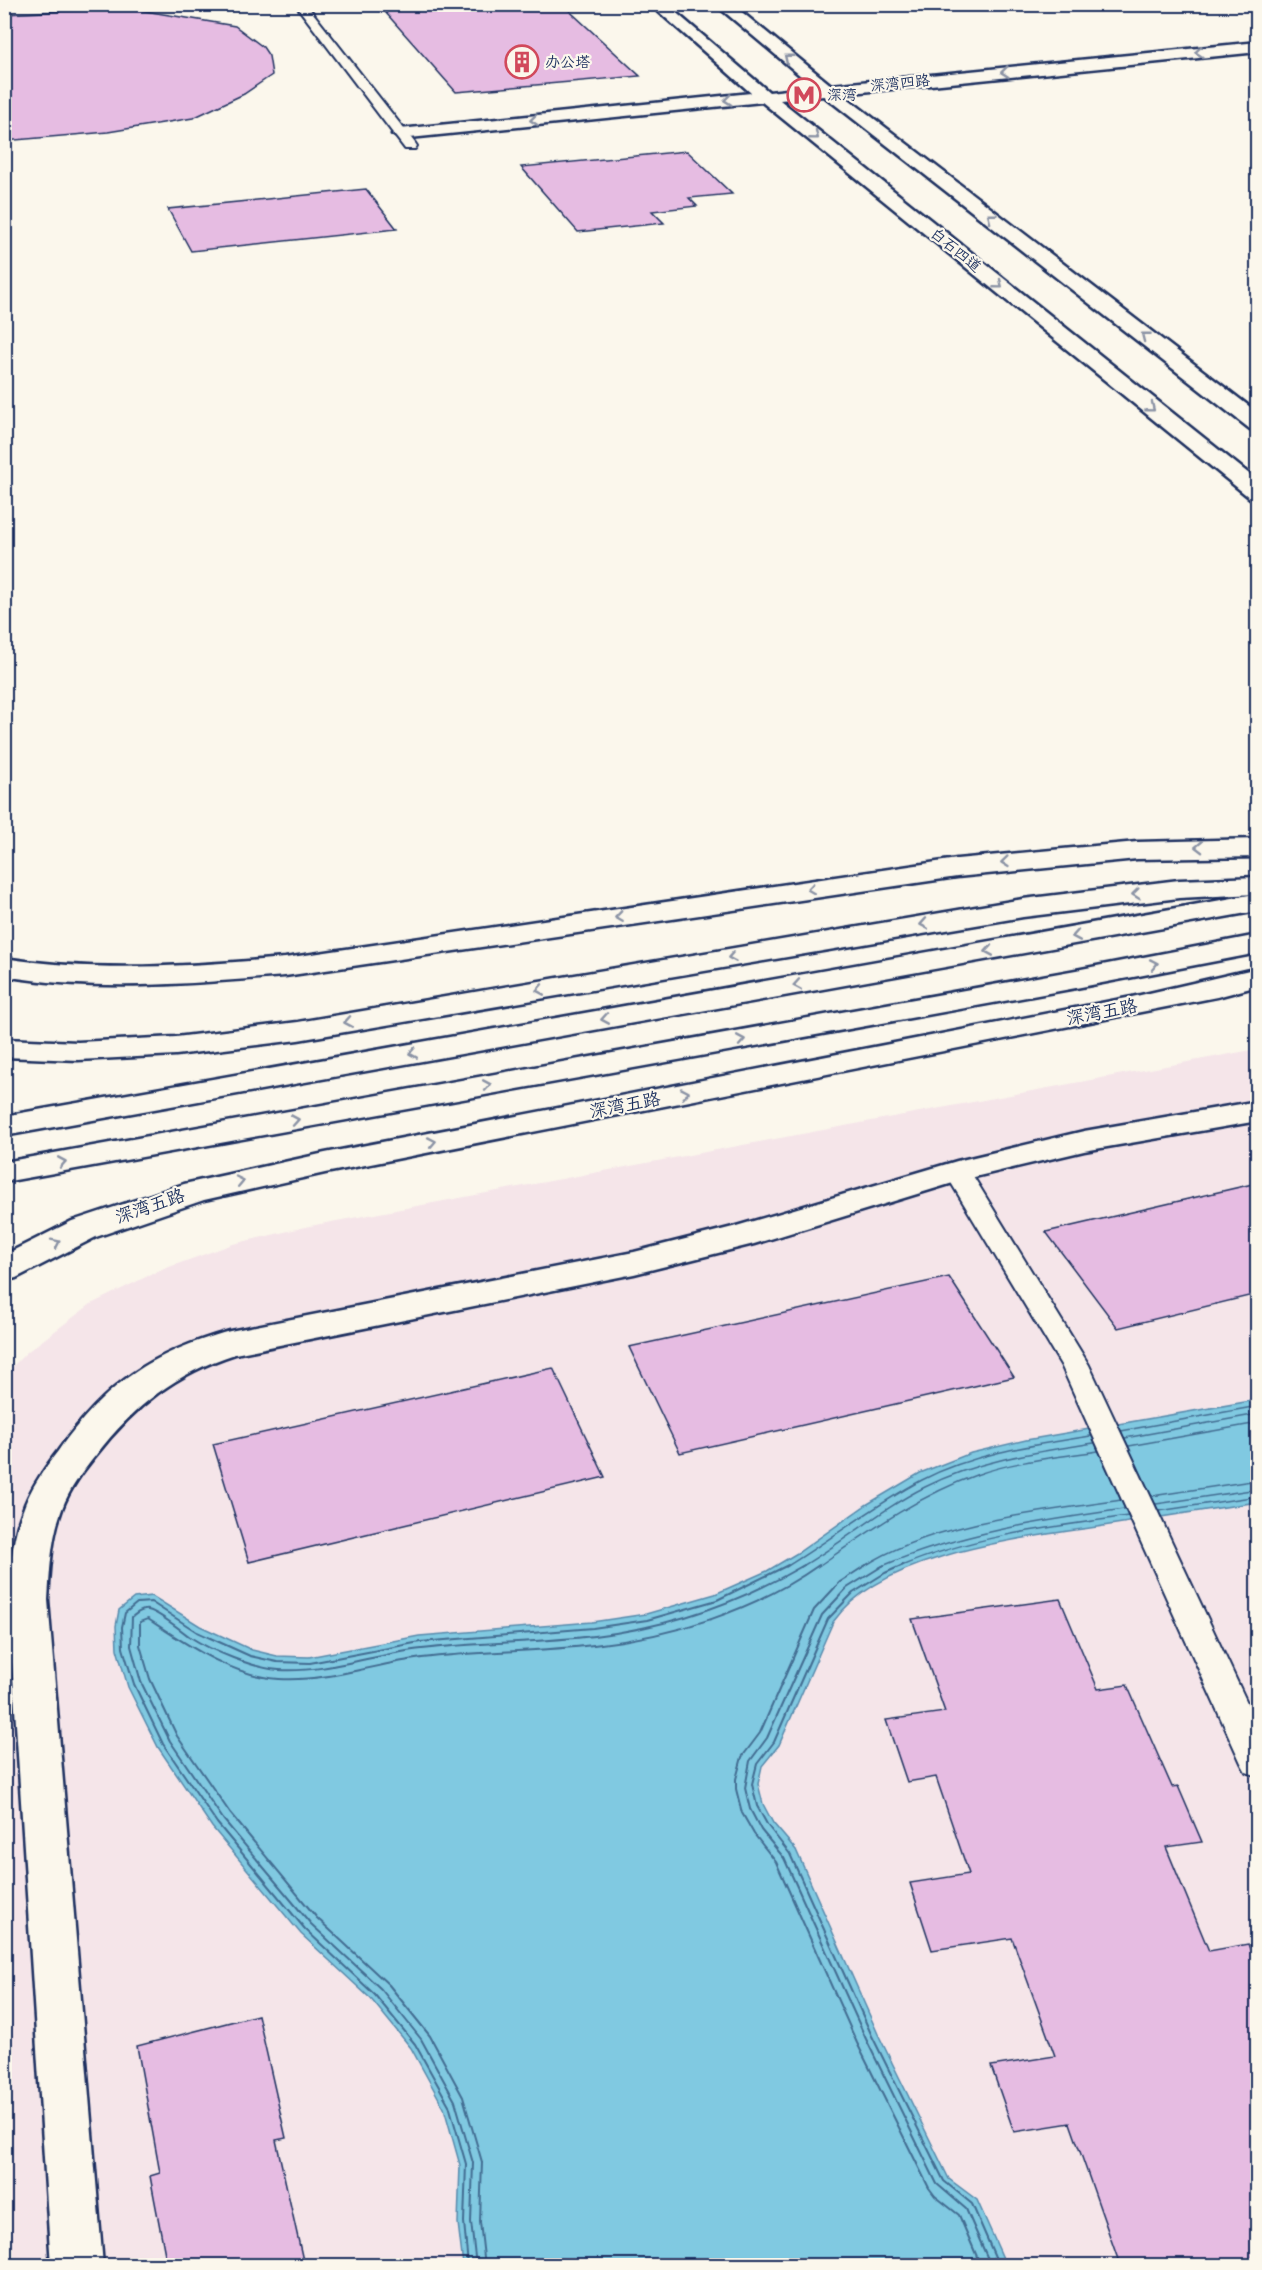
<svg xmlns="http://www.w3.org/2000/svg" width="1262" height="2270" viewBox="0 0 1262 2270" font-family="'Shantell Sans','LXGW WenKai TC',sans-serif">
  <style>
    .built { fill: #f5e5e9 }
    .water { fill: #80c9e1; stroke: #588bad; stroke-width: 1.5 }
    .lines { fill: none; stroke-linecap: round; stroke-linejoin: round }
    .shore-far1 { stroke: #436d92; stroke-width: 1.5 }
    .shore { stroke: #436d92; stroke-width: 2 }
    .building { fill: #e6bce2; stroke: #1b2f5e; stroke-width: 1.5 }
    .service-casing { stroke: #1b2f5e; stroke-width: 4 }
    .minor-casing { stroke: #1b2f5e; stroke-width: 5 }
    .tertiary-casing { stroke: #1b2f5e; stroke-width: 5 }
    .primary-casing { stroke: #1b2f5e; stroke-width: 5 }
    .service { fill: #fbf7ec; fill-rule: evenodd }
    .minor { fill: #fbf7ec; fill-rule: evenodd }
    .tertiary { fill: #fbf7ec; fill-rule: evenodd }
    .primary { fill: #fbf7ec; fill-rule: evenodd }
    .oneway { stroke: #8b93a5 }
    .labels { text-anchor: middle; stroke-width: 4.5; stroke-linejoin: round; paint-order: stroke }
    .far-poi-label { font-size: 15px; fill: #1b2f5e; stroke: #fbf7ec; text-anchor: start }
    .far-street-label { font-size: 15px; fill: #1b2f5e; stroke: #fbf7ec }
    .street-label { font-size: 18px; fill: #1b2f5e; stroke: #fbf7ec }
  </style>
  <rect width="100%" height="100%" fill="#fbf7ec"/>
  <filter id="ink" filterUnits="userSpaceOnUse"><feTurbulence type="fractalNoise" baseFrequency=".0167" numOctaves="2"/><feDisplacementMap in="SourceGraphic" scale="12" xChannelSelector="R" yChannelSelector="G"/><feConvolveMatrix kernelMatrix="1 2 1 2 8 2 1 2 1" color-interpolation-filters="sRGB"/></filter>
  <g filter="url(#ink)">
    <path class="built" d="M 1257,1049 L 1257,2265 L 5,2265 L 4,1375 L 27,1352 L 91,1304 L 158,1271 L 233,1244 L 310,1226 Z"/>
    <path class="water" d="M 1257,1400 L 1257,1502 C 1206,1510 1155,1518 1103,1526 C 1025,1538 882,1552 833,1622 L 779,1745 L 762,1766 L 758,1784 L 763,1804 L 773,1823 L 796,1850 L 878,2034 L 949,2179 L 977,2200 L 1006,2265 L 463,2265 L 458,2223 L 460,2165 L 444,2108 L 411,2048 L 371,1999 L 301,1934 L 212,1827 L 158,1747 L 128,1687 L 117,1649 L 116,1626 L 119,1610 L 134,1598 L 152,1596 L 200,1626 L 252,1650 L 277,1656 L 309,1657 L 419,1636 L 592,1622 L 646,1614 L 715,1594 L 767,1571 L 799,1552 L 866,1505 L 920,1473 L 971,1453 L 1026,1440 Z"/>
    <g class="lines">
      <g class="shore-far1">
        <path d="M 1121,1431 L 1258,1406"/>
        <path d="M 1125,1438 L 1258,1414"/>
        <path d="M 1129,1446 L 1258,1423"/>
        <path d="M 1152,1496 L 1258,1480"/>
        <path d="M 1156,1504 L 1258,1489"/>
        <path d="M 1159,1511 L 1258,1496"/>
        <path d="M 786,1567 C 832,1539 874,1505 922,1480 C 974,1453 1034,1445 1091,1436"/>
        <path d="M 801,1567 C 844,1542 881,1509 925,1487 C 978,1460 1036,1452 1094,1443"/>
        <path d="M 817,1567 C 868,1532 918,1496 976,1475 C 1014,1461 1058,1457 1098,1451"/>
        <path d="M 863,1567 C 931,1522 1041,1512 1121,1500"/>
        <path d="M 880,1567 C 959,1533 1040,1521 1124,1509"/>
        <path d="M 899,1567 C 972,1536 1050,1527 1128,1516"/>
      </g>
      <g class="shore">
        <path d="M 866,1565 L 840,1582 L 814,1610 L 760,1733 L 742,1757 L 736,1779 L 736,1789 L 742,1813 L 754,1834 L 776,1862 L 857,2043 L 929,2188 L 935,2196 L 959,2215 L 981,2266"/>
        <path d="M 884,1565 L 847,1588 L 822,1615 L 767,1738 L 750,1761 L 745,1788 L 750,1809 L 761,1830 L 784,1858 L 866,2039 L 937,2184 L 966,2209 L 991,2266"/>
        <path d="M 903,1565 L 885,1573 L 853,1593 L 828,1619 L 774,1742 L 757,1764 L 752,1784 L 757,1806 L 768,1826 L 790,1854 L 872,2036 L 944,2181 L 972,2204 L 999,2266"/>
        <path d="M 468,2266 L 464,2222 L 466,2164 L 449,2105 L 415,2044 L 375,1995 L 305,1929 L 217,1823 L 163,1744 L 134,1684 L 123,1648 L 122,1627 L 125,1613 L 137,1603 L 151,1602 L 197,1632 L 250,1656 L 277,1662 L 310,1663 L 420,1642 L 593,1628 L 647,1620 L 717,1600 L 788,1565"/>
        <path d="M 476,2266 L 471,2222 L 473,2163 L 455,2101 L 421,2039 L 381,1989 L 311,1924 L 223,1819 L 170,1741 L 141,1682 L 131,1646 L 132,1617 C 137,1613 142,1609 148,1610 C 158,1612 181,1630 190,1637 C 212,1651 253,1668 279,1670 C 328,1673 374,1654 422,1649 C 479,1642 537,1643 594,1636 C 669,1627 739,1603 804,1565"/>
        <path d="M 485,2266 L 480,2222 L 482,2162 L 463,2097 L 430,2036 L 389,1985 L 317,1918 L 230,1813 L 177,1736 L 150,1679 L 140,1645 L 140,1622 L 148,1619 C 186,1644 231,1676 279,1679 C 328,1682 374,1664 422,1658 C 479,1651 537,1652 594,1645 C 673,1636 754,1611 819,1565"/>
      </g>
    </g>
    <g class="building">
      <path d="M 378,4 L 562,4 L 640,76 L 456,92 Z"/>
      <path d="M 127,8 L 235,26 L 263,47 L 269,56 L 272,75 L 244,94 L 193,118 L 108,132 L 4,141 L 4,14 Z"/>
      <path d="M 687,151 L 732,194 L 689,198 L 697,206 L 652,211 L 664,223 L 578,232 L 521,167 Z"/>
      <path d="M 366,189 L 397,229 L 191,251 L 168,209 Z"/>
      <path d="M 1257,1183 L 1257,1294 L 1118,1328 L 1046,1232 Z"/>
      <path d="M 949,1277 L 1014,1377 L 680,1453 L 629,1347 Z"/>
      <path d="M 553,1368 L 605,1477 L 249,1562 L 213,1444 Z"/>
      <path d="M 1060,1599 L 1098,1689 L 1127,1685 L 1172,1787 L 1178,1786 L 1202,1842 L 1166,1847 L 1209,1951 L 1248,1944 L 1257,1967 L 1257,2265 L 1120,2265 L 1070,2123 L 1014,2132 L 991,2066 L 1055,2056 L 1012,1938 L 932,1950 L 910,1883 L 969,1874 L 936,1777 L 907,1782 L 886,1720 L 945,1712 L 912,1619 Z"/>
      <path d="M 258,2015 L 286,2138 L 276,2140 L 304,2265 L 167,2265 L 150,2176 L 160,2173 L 137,2046 Z"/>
    </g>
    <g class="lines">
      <g class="service-casing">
        <g id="service">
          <path d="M 295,4 L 306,4 L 415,143 L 417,146 L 415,149 L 405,149 Z"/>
          <path d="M 957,1163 L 966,1165 L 970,1171 L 1089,1365 L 1258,1726 L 1258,1776 L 1246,1772 L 1241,1763 L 1061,1365 L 944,1171 L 948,1165 Z"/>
        </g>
      </g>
      <g class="minor-casing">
        <path id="minor" d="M 1258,1101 L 1258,1121 L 1084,1151 L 966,1179 L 754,1244 L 634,1274 L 235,1354 C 176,1373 134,1406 96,1455 C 83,1471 69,1489 62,1509 C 51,1538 50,1570 48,1600 L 103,2266 L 51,2266 L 8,1600 C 10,1570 12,1538 23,1510 C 30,1489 44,1469 58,1451 C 106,1384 151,1353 230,1331 L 634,1252 L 733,1227 L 957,1161 L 1084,1131 Z"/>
      </g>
      <g class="tertiary-casing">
        <g id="tertiary">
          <path d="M 650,4 L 666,4 L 769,92 L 814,87 L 715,4 L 732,4 L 831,85 L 1258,42 L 1258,52 L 842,94 L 1258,413 L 1258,430 L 1250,429 L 824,96 L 780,100 L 1258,481 L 1258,500 L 1250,498 L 762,102 L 400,139 L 392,134 L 400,129 L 751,93 Z"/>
          <path d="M 1258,839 L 1258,857 L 1137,859 L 957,877 L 285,976 C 191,984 98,992 4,976 L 4,958 C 98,973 191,966 285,958 L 957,859 L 1137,842 Z"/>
          <path d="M 1258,968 L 1258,986 L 1217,997 L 325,1173 L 204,1200 L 96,1237 L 16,1278 L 4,1281 L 4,1255 L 72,1221 L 184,1184 L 325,1153 L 1132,997 Z"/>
        </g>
      </g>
      <g class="primary-casing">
        <g id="primary">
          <path d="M 1258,877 L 1258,911 L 4,1136 L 4,1116 L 1255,894 L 1179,898 L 1023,917 L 298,1040 L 176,1055 L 78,1060 L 4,1057 L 4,1039 L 78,1042 L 176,1037 L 298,1022 L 1023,899 L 1179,880 Z"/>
          <path d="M 1258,935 L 1258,953 L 1076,988 L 4,1182 L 4,1162 L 1076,970 Z"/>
        </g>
      </g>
      <use href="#service" class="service"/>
      <use href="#minor" class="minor"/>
      <use href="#tertiary" class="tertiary"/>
      <use href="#primary" class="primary"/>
    </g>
    <defs><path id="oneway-chevron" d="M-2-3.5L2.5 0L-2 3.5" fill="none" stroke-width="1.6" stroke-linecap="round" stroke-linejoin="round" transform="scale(1.5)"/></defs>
    <g class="oneway">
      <use href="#oneway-chevron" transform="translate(1199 52) rotate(174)"/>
      <use href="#oneway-chevron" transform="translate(788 58) rotate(-141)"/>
      <use href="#oneway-chevron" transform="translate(1005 72) rotate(174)"/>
      <use href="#oneway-chevron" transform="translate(728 100) rotate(174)"/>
      <use href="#oneway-chevron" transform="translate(534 120) rotate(174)"/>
      <use href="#oneway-chevron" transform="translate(815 136) rotate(39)"/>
      <use href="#oneway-chevron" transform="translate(991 217) rotate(-142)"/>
      <use href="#oneway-chevron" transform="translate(999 285) rotate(39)"/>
      <use href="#oneway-chevron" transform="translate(1145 336) rotate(-142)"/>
      <use href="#oneway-chevron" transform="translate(1151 408) rotate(39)"/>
      <use href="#oneway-chevron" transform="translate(1199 847) rotate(179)"/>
      <use href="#oneway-chevron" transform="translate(1005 862) rotate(174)"/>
      <use href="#oneway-chevron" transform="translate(811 889) rotate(172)"/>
      <use href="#oneway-chevron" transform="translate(1136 894) rotate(174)"/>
      <use href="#oneway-chevron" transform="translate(619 917) rotate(172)"/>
      <use href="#oneway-chevron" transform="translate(924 924) rotate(170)"/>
      <use href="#oneway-chevron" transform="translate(1076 936) rotate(170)"/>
      <use href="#oneway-chevron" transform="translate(989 951) rotate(170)"/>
      <use href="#oneway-chevron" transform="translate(732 957) rotate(170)"/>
      <use href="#oneway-chevron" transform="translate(1154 964) rotate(-11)"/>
      <use href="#oneway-chevron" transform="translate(797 985) rotate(170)"/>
      <use href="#oneway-chevron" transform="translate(540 990) rotate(170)"/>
      <use href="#oneway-chevron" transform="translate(605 1019) rotate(170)"/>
      <use href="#oneway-chevron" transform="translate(348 1022) rotate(170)"/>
      <use href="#oneway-chevron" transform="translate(741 1040) rotate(-10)"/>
      <use href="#oneway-chevron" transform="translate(413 1053) rotate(170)"/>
      <use href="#oneway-chevron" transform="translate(487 1085) rotate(-10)"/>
      <use href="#oneway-chevron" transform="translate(685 1093) rotate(-11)"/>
      <use href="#oneway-chevron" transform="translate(295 1120) rotate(-10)"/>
      <use href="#oneway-chevron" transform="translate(432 1142) rotate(-11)"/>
      <use href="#oneway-chevron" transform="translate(62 1162) rotate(-10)"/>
      <use href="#oneway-chevron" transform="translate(240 1181) rotate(-12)"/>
      <use href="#oneway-chevron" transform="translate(56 1243) rotate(-26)"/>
    </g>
  </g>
  <defs>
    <g id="building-ring" transform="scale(1.725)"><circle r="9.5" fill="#fbf7ec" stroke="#d1495b" stroke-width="1.5"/><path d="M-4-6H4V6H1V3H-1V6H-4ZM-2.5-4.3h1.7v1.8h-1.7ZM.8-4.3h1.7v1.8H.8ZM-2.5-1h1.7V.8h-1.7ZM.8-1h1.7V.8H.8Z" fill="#d1495b"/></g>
    <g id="metro-ring" transform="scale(1.725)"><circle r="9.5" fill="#fbf7ec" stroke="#d1495b" stroke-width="1.5"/><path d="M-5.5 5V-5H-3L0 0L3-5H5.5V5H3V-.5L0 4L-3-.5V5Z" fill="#d1495b"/></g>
  </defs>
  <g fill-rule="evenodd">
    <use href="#building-ring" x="522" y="62"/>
    <use href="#metro-ring" x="804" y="95"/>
  </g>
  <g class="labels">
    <g class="far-poi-label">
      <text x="545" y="67">办公塔</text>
      <text x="827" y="100">深湾</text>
    </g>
    <g class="far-street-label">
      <text transform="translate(900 83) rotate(-6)" y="5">深湾四路</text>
      <text transform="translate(956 250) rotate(39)" y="5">白石四道</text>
    </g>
    <g class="street-label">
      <text transform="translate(1102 1012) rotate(-11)" y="6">深湾五路</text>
      <text transform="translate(625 1105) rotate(-11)" y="6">深湾五路</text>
      <text transform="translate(150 1206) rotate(-19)" y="6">深湾五路</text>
    </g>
  </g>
  <rect width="1262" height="2270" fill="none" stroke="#fbf7ec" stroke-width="24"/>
  <rect x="12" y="12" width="1238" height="2246" fill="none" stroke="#1b2f5e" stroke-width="2" filter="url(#ink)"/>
</svg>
